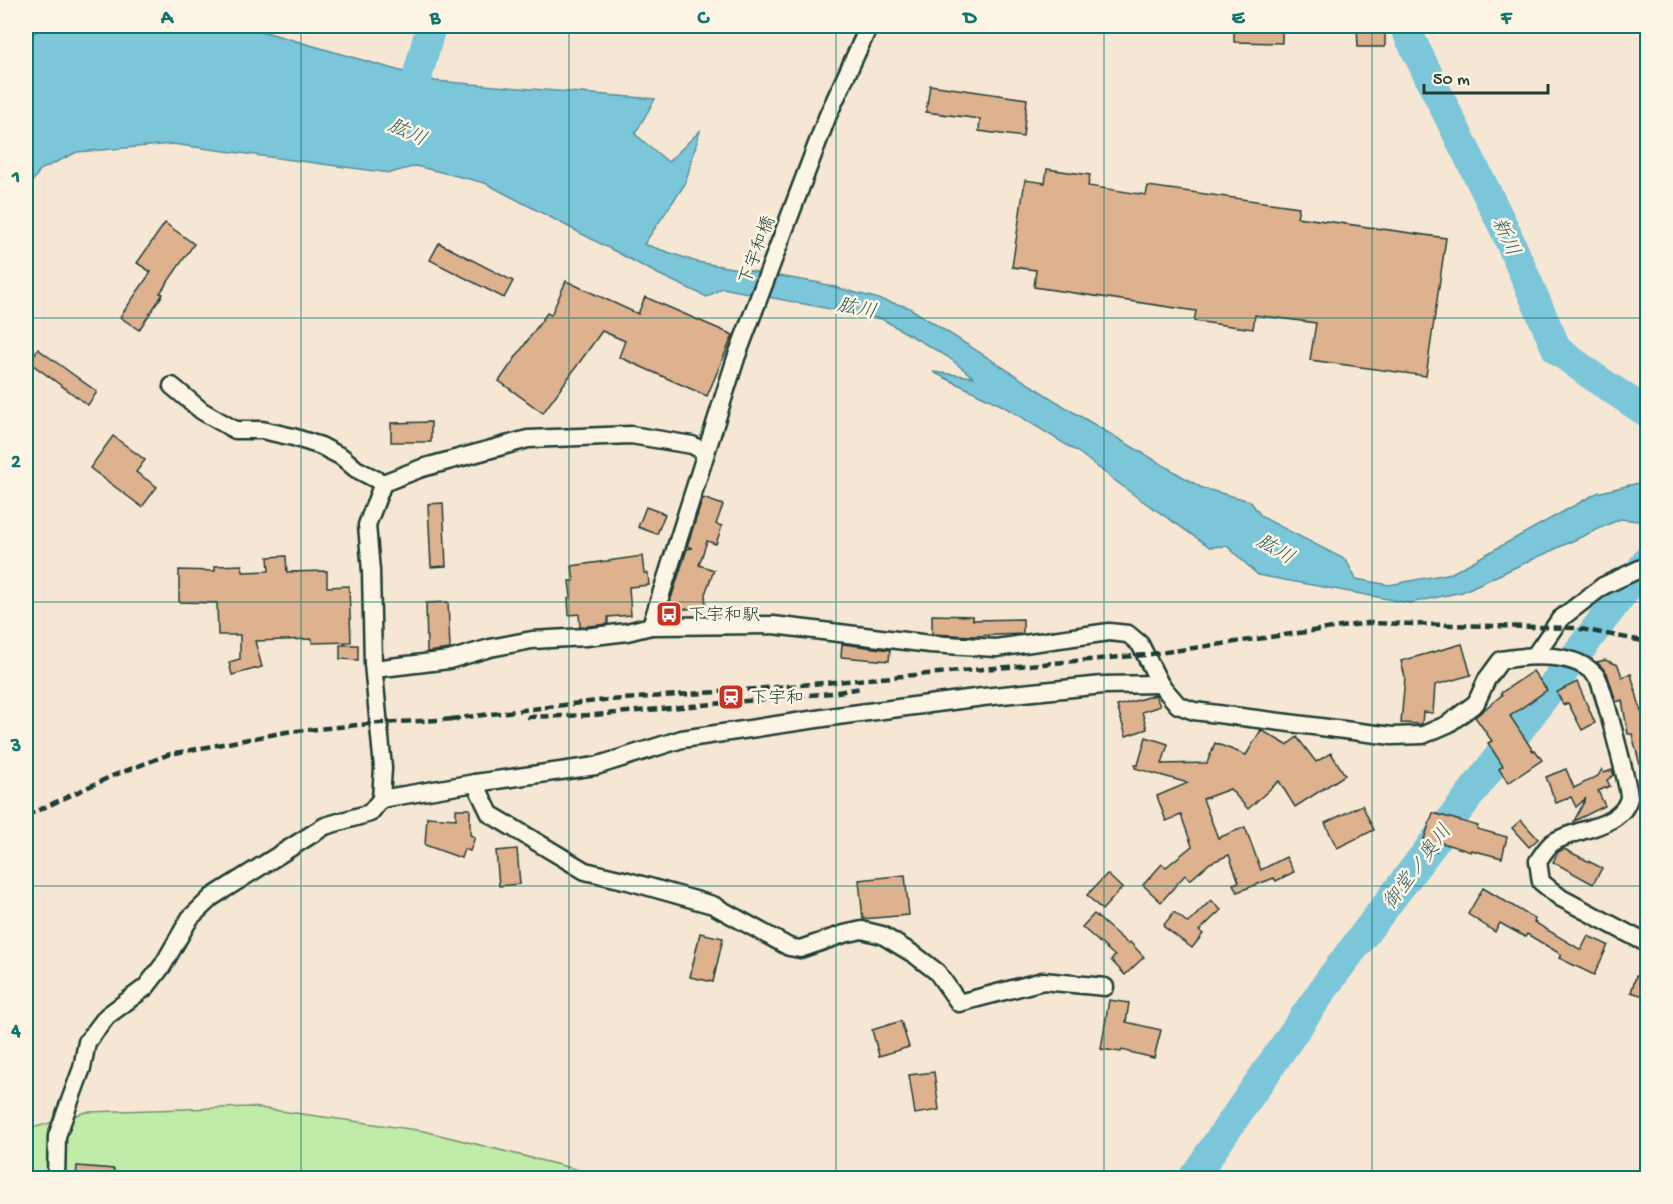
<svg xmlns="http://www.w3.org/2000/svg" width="1673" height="1204" viewBox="0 0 1673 1204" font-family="'Gochi Hand','Klee One',sans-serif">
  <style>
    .green { fill: #c1eba8; stroke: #70946e; stroke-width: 1.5 }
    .water { fill: #7bc6da; stroke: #568f98; stroke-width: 1.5 }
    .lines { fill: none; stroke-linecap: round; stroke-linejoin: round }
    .river { stroke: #7bc6da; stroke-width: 30 }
    .building { fill: #deb18f; stroke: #1f3d34; stroke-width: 1.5 }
    .minor-casing { stroke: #1f3d34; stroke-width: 21 }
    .minor { stroke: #fcf5e5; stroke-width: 16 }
    .rail { stroke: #1f3d34; stroke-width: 4.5; stroke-dasharray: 9 4.5; stroke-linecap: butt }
    .grid { fill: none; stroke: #0f766e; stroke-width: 1.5; stroke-opacity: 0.55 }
    .labels { text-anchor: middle; stroke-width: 5; stroke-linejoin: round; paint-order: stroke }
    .street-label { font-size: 18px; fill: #1f3d34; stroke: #fcf5e5 }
    .poi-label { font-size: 18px; fill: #1f3d34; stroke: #fcf5e5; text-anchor: start }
    .water-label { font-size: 20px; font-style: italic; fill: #365f5e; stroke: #fcf5e5 }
    .neatline { fill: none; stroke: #0f766e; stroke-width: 2 }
    .grid-label { font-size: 20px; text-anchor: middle; font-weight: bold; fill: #0f766e }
  </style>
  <rect width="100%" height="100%" fill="#f6e7d4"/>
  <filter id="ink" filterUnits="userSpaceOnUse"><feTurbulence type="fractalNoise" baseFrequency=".0167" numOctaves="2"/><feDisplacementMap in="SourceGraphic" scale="12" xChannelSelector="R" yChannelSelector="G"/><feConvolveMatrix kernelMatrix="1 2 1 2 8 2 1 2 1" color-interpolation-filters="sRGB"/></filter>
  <g filter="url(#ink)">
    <path class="green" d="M 252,1107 L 424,1131 L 611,1178 L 26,1178 L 26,1130 L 86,1112 Z"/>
    <path class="water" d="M 43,26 L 244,26 L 435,81 L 655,99 L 635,134 L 668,162 L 700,131 L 685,184 L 644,244 L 697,262 L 820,283 L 908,307 L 1073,412 L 1202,488 L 1250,501 L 1262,517 L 1346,560 L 1356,579 L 1389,585 L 1452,573 L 1597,493 L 1647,481 L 1647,522 L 1620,519 L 1462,592 L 1410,603 L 1258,575 L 1227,546 L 1210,547 L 1134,495 L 1078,452 L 1003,406 L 933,372 L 973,377 L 948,357 L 882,319 L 722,288 L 707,297 L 660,275 L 485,183 L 416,166 L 390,173 L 172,144 L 77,152 L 40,170 L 26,191 L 26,40 Z"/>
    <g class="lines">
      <g class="river">
        <path d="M 1404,26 L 1504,228 L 1557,350 L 1598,380 L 1648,413"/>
        <path d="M 407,115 L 431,26"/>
        <path d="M 1193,1178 L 1331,978 L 1648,560"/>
      </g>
    </g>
    <g class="building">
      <path d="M 1357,26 L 1385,26 L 1385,47 L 1358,47 Z"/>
      <path d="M 1234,30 L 1282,30 L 1282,43 L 1234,42 Z"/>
      <path d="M 930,85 L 1027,99 L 1023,137 L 979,131 L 980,119 L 926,112 Z"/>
      <path d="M 1047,169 L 1090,175 L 1088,186 L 1146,195 L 1148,186 L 1299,207 L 1297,217 L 1446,238 L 1426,376 L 1310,360 L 1316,323 L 1255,315 L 1253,329 L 1194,321 L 1196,311 L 1034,287 L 1036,270 L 1012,267 L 1025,180 L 1045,183 Z"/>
      <path d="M 165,223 L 194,244 L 160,293 L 163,294 L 139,330 L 120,317 L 151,272 L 137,263 Z"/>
      <path d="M 439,243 L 513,281 L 504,298 L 430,260 Z"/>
      <path d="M 566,281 L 638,314 L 645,297 L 733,335 L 707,396 L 619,357 L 625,341 L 602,331 L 543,413 L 499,381 L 547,313 L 551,315 Z"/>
      <path d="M 38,349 L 97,392 L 88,405 L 29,362 Z"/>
      <path d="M 431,422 L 431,442 L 391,442 L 391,423 Z"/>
      <path d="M 113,436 L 145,460 L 136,472 L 157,487 L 142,507 L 90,468 Z"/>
      <path d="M 703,498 L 723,505 L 716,524 L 722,526 L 716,544 L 707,541 L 699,565 L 714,570 L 705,594 L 706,607 L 667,611 L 687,549 L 693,548 L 687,546 Z"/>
      <path d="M 443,503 L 446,566 L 431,567 L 428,504 Z"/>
      <path d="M 646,507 L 665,514 L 657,534 L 638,527 Z"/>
      <path d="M 286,556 L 287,572 L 327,571 L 327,587 L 349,586 L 351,642 L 312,643 L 312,639 L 255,641 L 262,667 L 232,675 L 229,662 L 240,659 L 240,635 L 218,635 L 217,603 L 179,602 L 179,570 L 215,571 L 215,566 L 242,565 L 243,572 L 269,571 L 268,557 Z"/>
      <path d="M 642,556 L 644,573 L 648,573 L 649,585 L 629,587 L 631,615 L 608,617 L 608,624 L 580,627 L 579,614 L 569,615 L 568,598 L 571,597 L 569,581 L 574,581 L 572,566 Z"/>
      <path d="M 448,602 L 450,649 L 427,652 L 426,603 Z"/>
      <path d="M 932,615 L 973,616 L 973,620 L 1023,619 L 1023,634 L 973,636 L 932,634 Z"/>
      <path d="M 842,644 L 890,650 L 889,661 L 841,657 Z"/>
      <path d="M 1462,644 L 1471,675 L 1435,685 L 1433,713 L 1423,712 L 1422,724 L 1401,723 L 1405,677 L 1401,661 Z"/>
      <path d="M 340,645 L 358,645 L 358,660 L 340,659 Z"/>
      <path d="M 1605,660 L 1618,665 L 1622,677 L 1631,674 L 1641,711 L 1647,709 L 1647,777 L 1643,777 L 1632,734 L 1628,734 L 1622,700 L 1616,702 L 1607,673 L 1597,662 Z"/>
      <path d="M 1533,671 L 1547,690 L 1510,716 L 1533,751 L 1535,750 L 1542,760 L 1508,783 L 1499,769 L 1503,766 L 1488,743 L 1492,741 L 1475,717 L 1502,695 L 1501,693 Z"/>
      <path d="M 1577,682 L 1595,723 L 1582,730 L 1568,703 L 1563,705 L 1557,692 Z"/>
      <path d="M 1155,695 L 1160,706 L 1142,712 L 1147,729 L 1126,736 L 1117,706 Z"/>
      <path d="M 1261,730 L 1287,745 L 1297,737 L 1316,762 L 1331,753 L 1345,775 L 1295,807 L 1279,781 L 1248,809 L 1230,789 L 1203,799 L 1218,838 L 1245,827 L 1261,870 L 1286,857 L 1294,872 L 1276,881 L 1274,878 L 1237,892 L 1233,884 L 1239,882 L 1229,855 L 1210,863 L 1190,880 L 1185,875 L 1161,902 L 1143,885 L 1162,864 L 1166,867 L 1192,846 L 1181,815 L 1166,821 L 1157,796 L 1188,783 L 1135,768 L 1135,765 L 1138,765 L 1146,737 L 1168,744 L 1162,764 L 1207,763 L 1215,743 L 1246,755 Z"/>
      <path d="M 1566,769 L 1574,788 L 1598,776 L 1602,769 L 1604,773 L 1612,770 L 1614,775 L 1607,780 L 1610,786 L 1598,791 L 1605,806 L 1574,821 L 1586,798 L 1576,807 L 1571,797 L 1556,803 L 1546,777 Z"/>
      <path d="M 1362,805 L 1374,830 L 1337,848 L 1325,823 Z"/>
      <path d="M 456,809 L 470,809 L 470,835 L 475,837 L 470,851 L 464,849 L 461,858 L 425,845 L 427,817 L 456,819 Z"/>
      <path d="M 1433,813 L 1478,826 L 1477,829 L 1507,837 L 1502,858 L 1471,850 L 1471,852 L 1439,842 L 1436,852 L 1421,848 Z"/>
      <path d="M 1521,820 L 1538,839 L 1529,847 L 1512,828 Z"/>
      <path d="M 517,849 L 520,884 L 499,886 L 496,851 Z"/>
      <path d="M 1564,849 L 1602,868 L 1593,884 L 1553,862 L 1558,852 Z"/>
      <path d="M 1107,874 L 1122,888 L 1102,910 L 1087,895 Z"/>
      <path d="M 905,875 L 909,915 L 863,919 L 859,880 Z"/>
      <path d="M 1483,888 L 1535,919 L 1534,922 L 1581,950 L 1588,936 L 1608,945 L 1594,975 L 1559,958 L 1562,955 L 1527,934 L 1525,937 L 1500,923 L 1495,932 L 1468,914 Z"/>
      <path d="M 1211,900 L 1221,910 L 1199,931 L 1203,934 L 1192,948 L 1163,926 L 1174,912 L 1188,923 Z"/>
      <path d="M 1094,914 L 1128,944 L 1130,942 L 1144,957 L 1125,975 L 1111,960 L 1115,956 L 1082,927 Z"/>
      <path d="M 700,933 L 723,938 L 713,982 L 690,977 Z"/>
      <path d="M 1636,976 L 1647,980 L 1647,997 L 1631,992 Z"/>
      <path d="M 1109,1000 L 1129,1003 L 1126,1022 L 1161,1030 L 1154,1058 L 1122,1050 L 1121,1052 L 1101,1049 Z"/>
      <path d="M 901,1021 L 909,1047 L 879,1056 L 872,1030 Z"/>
      <path d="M 934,1072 L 939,1110 L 915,1114 L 909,1075 Z"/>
      <path d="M 77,1166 L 114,1169 L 113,1179 L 76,1179 Z"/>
    </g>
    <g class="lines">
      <g class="minor-casing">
        <g id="minor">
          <path d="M 172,386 L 202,411 L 235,430 L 262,430 L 293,437 L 321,446 L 342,457 L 356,469 L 383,483"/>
          <path d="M 651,626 L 736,358 L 828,115 L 869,26"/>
          <path d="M 1535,655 L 1560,619 L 1603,586 L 1648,565"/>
          <path d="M 374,669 L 449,660 L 490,648 L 532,640 L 586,637 L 627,632 L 651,626 L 773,625 L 930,644 L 996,648 L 1109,632 L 1128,634 L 1140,644 L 1160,684 L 1178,705 L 1194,711 L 1392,736 L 1423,735 L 1448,724 L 1476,703 L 1487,679 L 1501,660 C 1529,655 1577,651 1597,677 C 1602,683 1629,788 1629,797 C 1629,800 1625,808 1623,810 C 1606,830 1573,829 1552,843 C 1547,847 1542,855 1538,861 L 1541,882 L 1561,898 L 1648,944"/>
          <path d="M 475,783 L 490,814 L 585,871 L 628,881 L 713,905 L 789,947 L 800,949 L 844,934 L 862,930 L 882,935 L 915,955 L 937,972 L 959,1003 L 1043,981 L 1105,987"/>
          <path d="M 381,799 L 475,783 L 596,766 L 682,739 L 837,716 L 983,697 L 1103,685 L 1160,684"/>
          <path d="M 56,1178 L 57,1136 L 82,1068 L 87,1042 L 107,1016 L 146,987 L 163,965 L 190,918 L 212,897 L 325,826 L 370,813 L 381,799 L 383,768 L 373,664 L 371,571 L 367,525 L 383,483 L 422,468 L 528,439 L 631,435 L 692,445 L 705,452"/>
        </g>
      </g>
      <use href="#minor" class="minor"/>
      <g class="rail">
        <path d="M 527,717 L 594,715 L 832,693 L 862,688"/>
        <path d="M 451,719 L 596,701 L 731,691 L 1145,655 L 1368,623 L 1576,628 L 1648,642"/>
        <path d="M 26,816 L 112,776 L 170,754 L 286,732 L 379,723 L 458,719"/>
      </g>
    </g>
  </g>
  <path class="grid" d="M 301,26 L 301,1178M 569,26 L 569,1178M 836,26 L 836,1178M 1104,26 L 1104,1178M 1372,26 L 1372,1178M 26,318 L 1648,318M 26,602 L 1648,602M 26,886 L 1648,886"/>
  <defs>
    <g id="bus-square" transform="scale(1.35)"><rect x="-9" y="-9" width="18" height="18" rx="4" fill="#c8321e" stroke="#fcf5e5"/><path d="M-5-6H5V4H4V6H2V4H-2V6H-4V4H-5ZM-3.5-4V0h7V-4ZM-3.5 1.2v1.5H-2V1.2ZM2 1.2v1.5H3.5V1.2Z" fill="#fff"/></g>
    <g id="station-square" transform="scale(1.35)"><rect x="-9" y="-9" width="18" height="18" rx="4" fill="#c8321e" stroke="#fcf5e5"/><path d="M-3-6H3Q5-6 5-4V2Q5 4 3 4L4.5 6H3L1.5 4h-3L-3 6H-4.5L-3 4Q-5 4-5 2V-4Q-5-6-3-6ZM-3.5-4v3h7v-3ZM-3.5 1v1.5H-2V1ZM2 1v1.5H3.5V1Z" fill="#fff"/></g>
  </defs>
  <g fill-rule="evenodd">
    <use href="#bus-square" x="669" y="614"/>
    <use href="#station-square" x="731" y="697"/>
  </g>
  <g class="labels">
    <g class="street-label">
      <text transform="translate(756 250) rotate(-69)" y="6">下宇和橋</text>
    </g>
    <g class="poi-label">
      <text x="688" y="620">下宇和駅</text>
      <text x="750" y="703">下宇和</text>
    </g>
    <g class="water-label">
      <text transform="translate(408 131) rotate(25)" y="7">肱川</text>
      <text transform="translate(1507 236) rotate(65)" y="7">新川</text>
      <text transform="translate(857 307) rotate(12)" y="7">肱川</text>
      <text transform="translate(1276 548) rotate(31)" y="7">肱川</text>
      <text transform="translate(1416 866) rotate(-53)" y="7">御堂ノ奥川</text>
    </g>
  </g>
  <rect width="1673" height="1204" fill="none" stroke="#fcf5e5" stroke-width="66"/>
  <path d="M1424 84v9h124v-9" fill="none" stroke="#1f3d34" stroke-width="3"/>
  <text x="1433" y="84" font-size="18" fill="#1f3d34" stroke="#fcf5e5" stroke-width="4.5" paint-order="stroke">50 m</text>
  <rect x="33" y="33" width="1607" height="1138" class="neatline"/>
  <g class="grid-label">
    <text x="167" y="23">A</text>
    <text x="435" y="23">B</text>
    <text x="703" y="23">C</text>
    <text x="970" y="23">D</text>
    <text x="1238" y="23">E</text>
    <text x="1506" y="23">F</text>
    <text x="16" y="182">1</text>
    <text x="16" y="467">2</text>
    <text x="16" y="751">3</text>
    <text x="16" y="1036">4</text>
  </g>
</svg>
